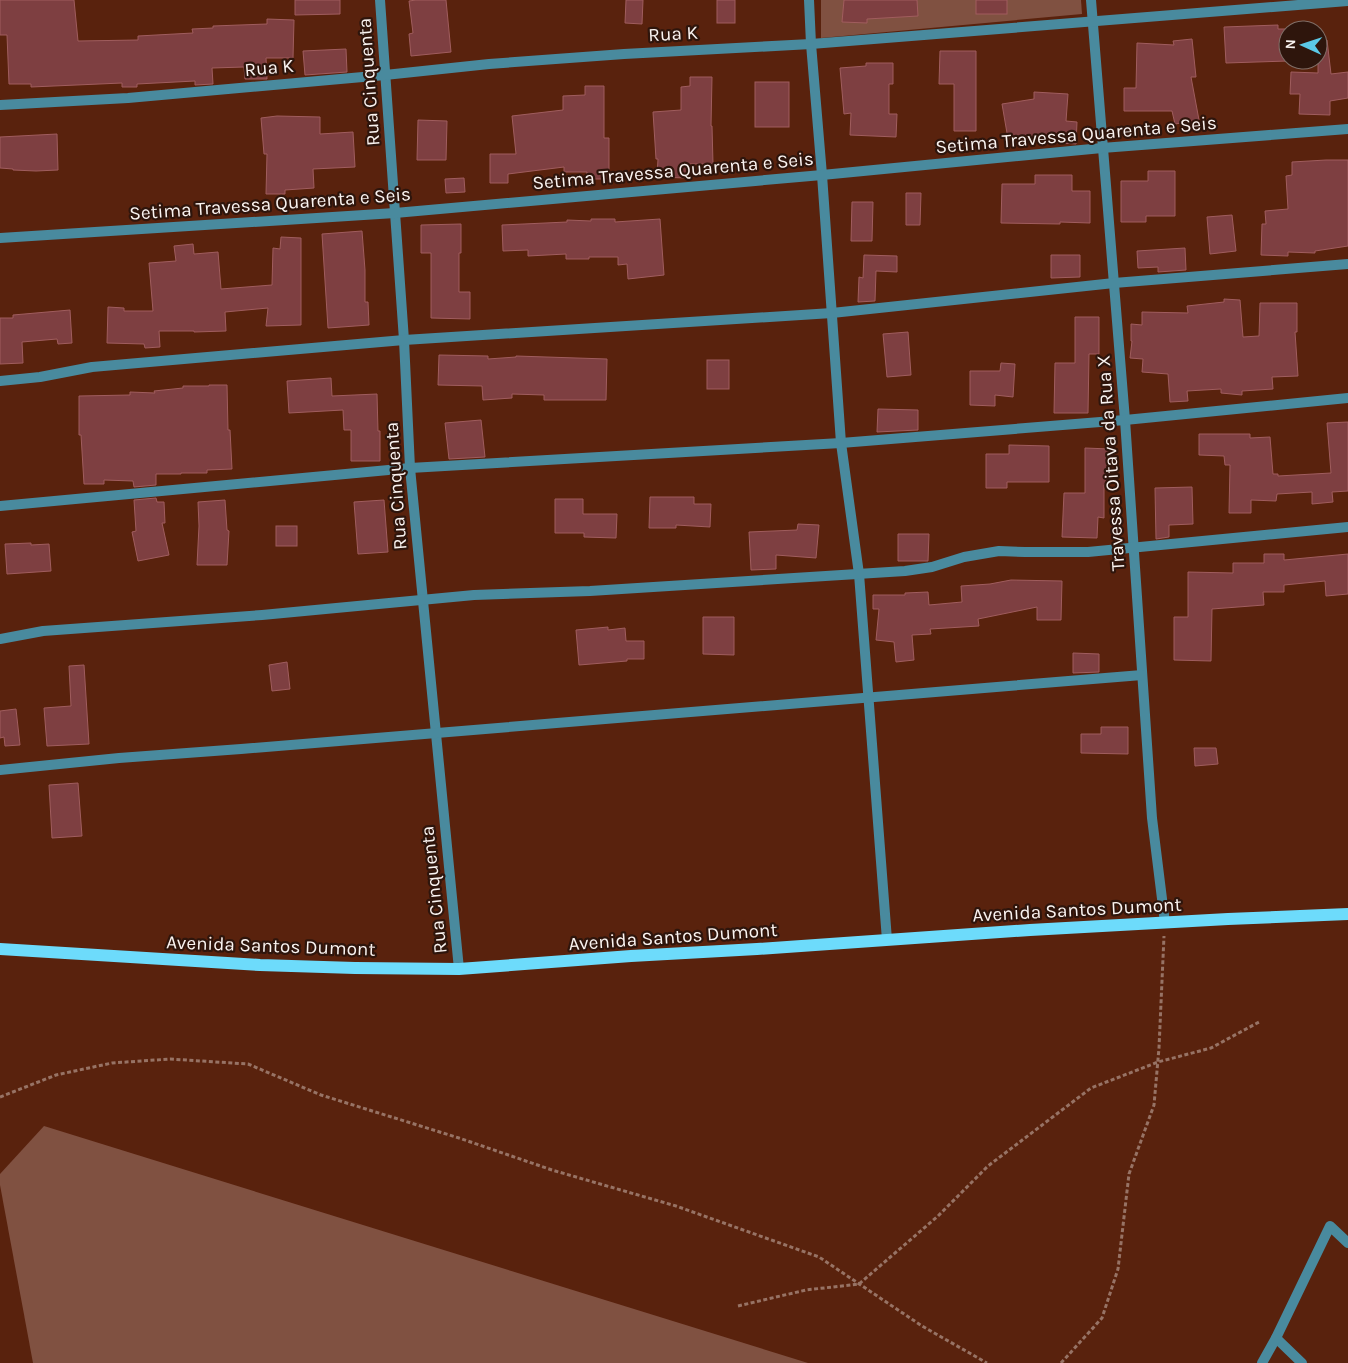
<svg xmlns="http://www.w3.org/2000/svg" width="1348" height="1363" viewBox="0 0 1348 1363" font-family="Karla,sans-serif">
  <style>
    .green { fill: #805141 }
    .building { fill: #7e3f41; stroke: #a05d5e }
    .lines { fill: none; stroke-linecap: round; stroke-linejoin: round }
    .path { stroke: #977365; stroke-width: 3; stroke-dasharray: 4 2.5; stroke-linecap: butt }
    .street { stroke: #498a9e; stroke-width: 10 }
    .primary { stroke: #6ddbfb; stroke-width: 12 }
    .labels { text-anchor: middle; stroke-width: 4.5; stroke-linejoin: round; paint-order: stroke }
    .street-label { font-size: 19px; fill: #faf3f0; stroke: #2e150c }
  </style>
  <rect width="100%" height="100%" fill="#59220d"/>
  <g class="green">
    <path d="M 821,0 L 1081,0 L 1082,14 L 821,38 Z"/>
    <path d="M 44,1126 L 808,1363 L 33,1363 L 0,1185 L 0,1174 Z"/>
  </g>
  <g class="building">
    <path d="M 0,0 L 74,0 L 78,41 L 138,40 L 138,36 L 193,33 L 192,29 L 213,28 L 213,26 L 267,24 L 267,19 L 294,20 L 293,58 L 266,58 L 267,79 L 245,79 L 244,67 L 212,68 L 213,84 L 195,85 L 195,81 L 137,84 L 137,87 L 122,87 L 122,83 L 31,87 L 31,84 L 9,84 L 7,35 L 0,35 Z"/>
    <path d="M 295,0 L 340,0 L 340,14 L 295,15 Z"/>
    <path d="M 416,0 L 446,0 L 451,52 L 411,56 L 409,34 L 413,33 L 409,1 Z"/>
    <path d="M 626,0 L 643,0 L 642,24 L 625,23 Z"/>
    <rect x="717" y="0" width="18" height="23"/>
    <path d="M 844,0 L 917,0 L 918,16 L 867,19 L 867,23 L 842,22 Z"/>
    <rect x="976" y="0" width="31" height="14"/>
    <path d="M 1278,25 L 1278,29 L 1288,29 L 1288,61 L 1226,63 L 1224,27 Z"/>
    <path d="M 1192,39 L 1196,77 L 1191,77 L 1199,120 L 1175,124 L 1172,111 L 1124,111 L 1124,88 L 1136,88 L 1137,43 L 1174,45 L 1173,41 Z"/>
    <path d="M 1327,40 L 1331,74 L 1348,72 L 1348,98 L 1330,101 L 1330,115 L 1299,114 L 1300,94 L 1290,94 L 1291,72 L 1318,73 L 1318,41 Z"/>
    <path d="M 346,49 L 347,72 L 305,75 L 303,51 Z"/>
    <path d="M 940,51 L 976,51 L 976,131 L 954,131 L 954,84 L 939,84 Z"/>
    <path d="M 866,63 L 893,63 L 893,84 L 889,84 L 889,114 L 897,114 L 896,137 L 850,135 L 851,113 L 844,114 L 840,68 L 866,66 Z"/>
    <path d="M 690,77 L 712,77 L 711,126 L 712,126 L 713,164 L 688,164 L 687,178 L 657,177 L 658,159 L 656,159 L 653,112 L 681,110 L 681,87 L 690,86 Z"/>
    <rect x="755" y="82" width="34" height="45"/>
    <path d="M 585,86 L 604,86 L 604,138 L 609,138 L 609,179 L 586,179 L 587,172 L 564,172 L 564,167 L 508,174 L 508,183 L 490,183 L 490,154 L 516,154 L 512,116 L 563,110 L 563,96 L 585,95 Z"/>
    <path d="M 1034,92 L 1068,94 L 1066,121 L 1077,122 L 1076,144 L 1031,141 L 1031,135 L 1008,139 L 1002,104 L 1034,99 Z"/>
    <path d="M 277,116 L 320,117 L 320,134 L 353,132 L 355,167 L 313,169 L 314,188 L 285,190 L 285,194 L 266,194 L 267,154 L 264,154 L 261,118 Z"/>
    <path d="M 418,120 L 447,121 L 446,160 L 417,160 Z"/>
    <path d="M 57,134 L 58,170 L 36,171 L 13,170 L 13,169 L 0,168 L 0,137 Z"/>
    <path d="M 1326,160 L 1348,160 L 1348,246 L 1315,251 L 1315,253 L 1288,252 L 1288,256 L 1261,255 L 1262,224 L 1266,224 L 1265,211 L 1288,209 L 1286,176 L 1292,175 L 1292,162 Z"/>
    <path d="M 1148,171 L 1175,171 L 1175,216 L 1146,216 L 1146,222 L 1121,222 L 1121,181 L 1148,181 Z"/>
    <path d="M 1035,175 L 1072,175 L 1072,191 L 1090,191 L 1090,223 L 1060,222 L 1060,224 L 1001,223 L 1002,184 L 1035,184 Z"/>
    <path d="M 464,178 L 465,192 L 446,193 L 445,179 Z"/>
    <path d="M 906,193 L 921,193 L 920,225 L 906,225 Z"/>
    <path d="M 852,202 L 873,202 L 872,241 L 851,241 Z"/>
    <path d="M 1232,215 L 1236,251 L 1210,254 L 1207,217 Z"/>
    <path d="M 591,219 L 615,219 L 615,222 L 660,219 L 664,275 L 628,279 L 627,264 L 618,265 L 618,257 L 589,257 L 589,259 L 566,259 L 566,254 L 528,256 L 528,250 L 503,251 L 502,225 L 567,222 L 567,220 L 591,221 Z"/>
    <path d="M 461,224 L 461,253 L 459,253 L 459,292 L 470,292 L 470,319 L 431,318 L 431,253 L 421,253 L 421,225 Z"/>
    <path d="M 362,231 L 365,270 L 365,302 L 368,302 L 369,325 L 328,328 L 322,234 Z"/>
    <path d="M 281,237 L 301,238 L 301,325 L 266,326 L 268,308 L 225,312 L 226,331 L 194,332 L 194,331 L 159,331 L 160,347 L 145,348 L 144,344 L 107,343 L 108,307 L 124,308 L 124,311 L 153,311 L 149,263 L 176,261 L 174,246 L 193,244 L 194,254 L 218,252 L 221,289 L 272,285 L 273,248 L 280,249 Z"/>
    <path d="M 1185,248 L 1186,270 L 1158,272 L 1158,267 L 1138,268 L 1137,251 Z"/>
    <path d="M 864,255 L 897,256 L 897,272 L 876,271 L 875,301 L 858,302 L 859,277 L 863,278 Z"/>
    <path d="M 1051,255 L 1080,255 L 1080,277 L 1051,278 Z"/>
    <path d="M 1224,299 L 1240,300 L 1243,337 L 1259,336 L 1260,303 L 1297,303 L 1297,332 L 1295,332 L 1298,376 L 1272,377 L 1273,389 L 1242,391 L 1242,395 L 1221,393 L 1221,389 L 1187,391 L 1188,401 L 1170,402 L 1168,374 L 1142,372 L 1143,359 L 1130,358 L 1132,341 L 1131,341 L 1131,324 L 1142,325 L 1142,312 L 1188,313 L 1187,306 L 1224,302 Z"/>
    <path d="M 70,310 L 72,343 L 58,344 L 57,339 L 22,342 L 23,363 L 0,364 L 0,318 L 13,318 L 13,315 Z"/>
    <path d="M 1075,317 L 1099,317 L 1099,354 L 1089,354 L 1088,413 L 1054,413 L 1055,363 L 1075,363 Z"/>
    <path d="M 908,332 L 911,375 L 887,377 L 883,334 Z"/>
    <path d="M 439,355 L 488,356 L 488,359 L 516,357 L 516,356 L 607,359 L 606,400 L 544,400 L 544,395 L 512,394 L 512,398 L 483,400 L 482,386 L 438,385 Z"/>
    <rect x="707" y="360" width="22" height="29"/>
    <path d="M 1001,363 L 1015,364 L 1013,397 L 995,395 L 995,406 L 970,405 L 970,371 L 1000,371 Z"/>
    <path d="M 331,378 L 332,396 L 377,394 L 378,431 L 380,431 L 380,461 L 351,461 L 351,430 L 344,430 L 343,410 L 289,413 L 287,381 Z"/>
    <path d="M 209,385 L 227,385 L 228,430 L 230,430 L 232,469 L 207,470 L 207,473 L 181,473 L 181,474 L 156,474 L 156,485 L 134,487 L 133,481 L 104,480 L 104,484 L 84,484 L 81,435 L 79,435 L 79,396 L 130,395 L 130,392 L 155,393 L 154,391 L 183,388 L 183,386 L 209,386 Z"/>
    <path d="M 878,409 L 918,410 L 918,430 L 877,432 Z"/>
    <path d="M 481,420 L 485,457 L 449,459 L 445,423 Z"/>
    <path d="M 1348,422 L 1348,491 L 1332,492 L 1333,502 L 1312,504 L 1312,492 L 1277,494 L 1276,501 L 1251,500 L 1251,513 L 1229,513 L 1230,465 L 1225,465 L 1224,456 L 1199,455 L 1199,434 L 1250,434 L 1250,438 L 1270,437 L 1273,474 L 1278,474 L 1278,476 L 1331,473 L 1327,423 Z"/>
    <path d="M 1009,445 L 1049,446 L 1049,482 L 1007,482 L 1007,488 L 986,488 L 986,454 L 1009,454 Z"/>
    <path d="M 1085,448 L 1110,449 L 1109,485 L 1104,485 L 1104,518 L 1098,517 L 1097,538 L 1062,537 L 1064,493 L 1085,493 Z"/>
    <path d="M 1192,487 L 1193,524 L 1169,525 L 1169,537 L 1156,539 L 1155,488 Z"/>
    <path d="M 650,497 L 694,497 L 694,504 L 711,504 L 710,527 L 676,525 L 676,528 L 649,528 Z"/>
    <path d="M 156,498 L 157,502 L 164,502 L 165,523 L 162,523 L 169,555 L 138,561 L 132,532 L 136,531 L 134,500 Z"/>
    <path d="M 555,499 L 583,499 L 583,514 L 617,514 L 616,538 L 584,537 L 584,533 L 555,533 Z"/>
    <path d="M 225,500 L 227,530 L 229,531 L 227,565 L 197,565 L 199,526 L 198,502 Z"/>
    <path d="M 384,500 L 388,552 L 358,554 L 354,502 Z"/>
    <path d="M 798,524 L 819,525 L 816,558 L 776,555 L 776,569 L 751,570 L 749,532 L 797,530 Z"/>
    <rect x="276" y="526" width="21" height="20"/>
    <path d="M 898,534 L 929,534 L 928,561 L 898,561 Z"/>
    <path d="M 31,543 L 31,545 L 49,544 L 51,571 L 7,574 L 5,544 Z"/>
    <path d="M 1264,554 L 1284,554 L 1284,560 L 1348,554 L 1348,594 L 1326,596 L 1325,581 L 1284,585 L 1284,592 L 1263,592 L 1264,605 L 1212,609 L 1211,661 L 1174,660 L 1174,617 L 1188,617 L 1188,572 L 1233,573 L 1233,563 L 1264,563 Z"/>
    <path d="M 1011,580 L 1062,581 L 1061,620 L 1037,620 L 1037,607 L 978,619 L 979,626 L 930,629 L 931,634 L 912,635 L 914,660 L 896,662 L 894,642 L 876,640 L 879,609 L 873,609 L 873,595 L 905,595 L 905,593 L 928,592 L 929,605 L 962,602 L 961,586 L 990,584 Z"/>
    <path d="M 703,617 L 734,617 L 734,655 L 703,654 Z"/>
    <path d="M 608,627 L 608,630 L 625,628 L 626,641 L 644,641 L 644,659 L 627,659 L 627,661 L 579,665 L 576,630 Z"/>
    <path d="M 1073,653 L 1099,654 L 1099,672 L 1073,673 Z"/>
    <path d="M 287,662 L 290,689 L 272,691 L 269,665 Z"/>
    <path d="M 84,665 L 89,744 L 47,746 L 44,708 L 71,706 L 69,666 Z"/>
    <path d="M 16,709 L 20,745 L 5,746 L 4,737 L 0,738 L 0,711 Z"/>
    <path d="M 1101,727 L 1128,727 L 1128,754 L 1081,753 L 1081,734 L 1101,734 Z"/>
    <path d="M 1194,748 L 1216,748 L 1218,764 L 1195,766 Z"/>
    <path d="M 78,783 L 82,836 L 52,838 L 49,785 Z"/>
  </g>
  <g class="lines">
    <g class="path">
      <path d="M 0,1097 L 56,1075 L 112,1063 L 170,1059 L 248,1064 L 321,1095 L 459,1138 L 552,1170 L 676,1206 L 819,1257 L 922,1326 L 987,1363"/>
      <path d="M 738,1306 L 806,1290 L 859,1284 L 938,1216 L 988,1166 L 1091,1088 L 1158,1062 L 1211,1048 L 1259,1022"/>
      <path d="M 1061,1363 L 1102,1318 L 1118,1269 L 1129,1174 L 1154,1105 L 1159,1048 L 1164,936"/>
    </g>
    <g class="street">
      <path d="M 380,0 L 404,340 L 410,468 L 459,969"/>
      <path d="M 809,0 L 811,44 L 822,175 L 841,443 L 859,574 L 887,940"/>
      <path d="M 1091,0 L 1125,420 L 1152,818 L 1165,923"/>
      <path d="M 0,105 L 128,98 L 385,75 L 489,64 L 624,54 L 811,44 L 1348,1"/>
      <path d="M 0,238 L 395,213 L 822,175 L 1102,148 L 1348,129"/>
      <path d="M 0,381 L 40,377 L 92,367 L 404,340 L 832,313 L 1114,283 L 1348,264"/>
      <path d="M 0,506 L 410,468 L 841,443 L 1125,420 L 1348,398"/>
      <path d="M 0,639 L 43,631 L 262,615 L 474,595 L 590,591 L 905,571 L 932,567 L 964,557 L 999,551 L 1025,552 L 1088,552 L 1348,527"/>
      <path d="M 0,770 L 119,758 L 241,749 L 1142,675"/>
      <path d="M 1276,1338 L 1302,1363"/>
      <path d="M 1262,1363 L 1276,1338 L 1330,1226 L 1348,1243"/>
    </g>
    <path class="primary" d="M 0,949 L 260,965 L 355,968 L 459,969 L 631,956 L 757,949 L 1030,930 L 1228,919 L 1348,914"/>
  </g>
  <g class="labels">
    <g class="street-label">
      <text transform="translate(673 33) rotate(-3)" y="7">Rua K</text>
      <text transform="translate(269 67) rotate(-5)" y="7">Rua K</text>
      <text transform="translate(368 82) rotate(-94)" y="7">Rua Cinquenta</text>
      <text transform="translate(1076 134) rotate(-5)" y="7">Setima Travessa Quarenta e Seis</text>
      <text transform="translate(673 170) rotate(-5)" y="7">Setima Travessa Quarenta e Seis</text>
      <text transform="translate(270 203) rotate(-4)" y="7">Setima Travessa Quarenta e Seis</text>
      <text transform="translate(1110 463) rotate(-94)" y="7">Travessa Oitava da Rua X</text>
      <text transform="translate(395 486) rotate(-94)" y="7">Rua Cinquenta</text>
      <text transform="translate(433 890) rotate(-96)" y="7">Rua Cinquenta</text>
      <text transform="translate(1077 909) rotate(-3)" y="7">Avenida Santos Dumont</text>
      <text transform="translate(673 936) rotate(-4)" y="7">Avenida Santos Dumont</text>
      <text transform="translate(271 945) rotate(2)" y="7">Avenida Santos Dumont</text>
    </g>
  </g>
  <g transform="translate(1303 45) rotate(273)"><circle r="24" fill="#2e150c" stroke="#806e67"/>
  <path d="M0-4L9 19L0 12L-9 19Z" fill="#5bc8e6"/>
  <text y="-8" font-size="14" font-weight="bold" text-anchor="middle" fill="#faf3f0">N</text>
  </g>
</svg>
